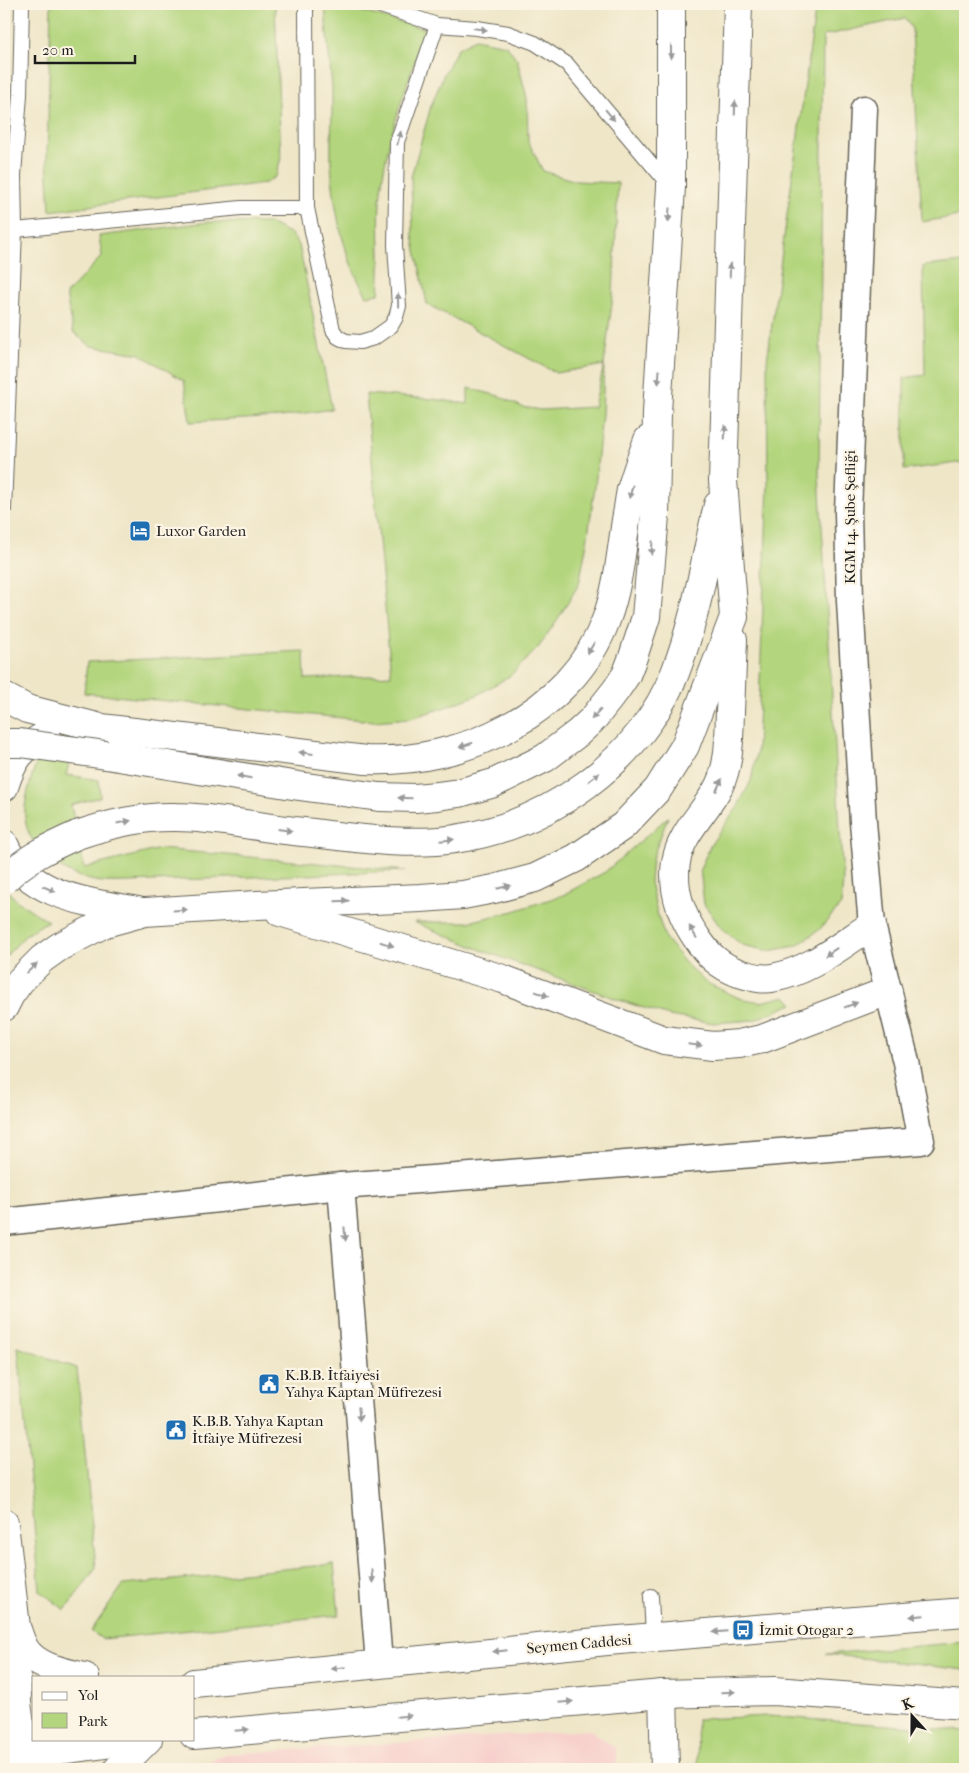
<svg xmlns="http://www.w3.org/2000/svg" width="969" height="1773" viewBox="0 0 969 1773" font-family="'IM FELL French Canon',serif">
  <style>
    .built { fill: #f7d0cc }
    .green { fill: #b3d57d; stroke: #68784c }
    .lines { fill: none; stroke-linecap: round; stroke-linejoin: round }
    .service-casing { stroke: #666358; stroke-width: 16 }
    .minor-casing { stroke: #666358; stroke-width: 29 }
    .tertiary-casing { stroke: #666358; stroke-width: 30 }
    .primary-casing { stroke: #666358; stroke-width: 30 }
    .trunk-casing { stroke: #666358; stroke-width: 30 }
    .motorway-casing { stroke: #666358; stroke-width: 30 }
    .service { stroke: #fff; stroke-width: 14 }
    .minor { stroke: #fff; stroke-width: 26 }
    .tertiary { stroke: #fff; stroke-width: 28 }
    .primary { stroke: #fff; stroke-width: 28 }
    .trunk { stroke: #fff; stroke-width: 28 }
    .motorway { stroke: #fff; stroke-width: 28 }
    .motorway-bridge-casing { stroke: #666358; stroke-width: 30; stroke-linecap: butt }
    .motorway-bridge { stroke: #fff; stroke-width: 28 }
    .oneway { fill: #999 }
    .labels { text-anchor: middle; stroke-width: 4.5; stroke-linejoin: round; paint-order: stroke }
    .street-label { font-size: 15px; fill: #1c1c1c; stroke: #fcf5e5 }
    .poi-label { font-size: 15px; fill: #1c1c1c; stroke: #fcf5e5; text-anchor: start }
  </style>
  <rect width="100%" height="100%" fill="#fcf5e5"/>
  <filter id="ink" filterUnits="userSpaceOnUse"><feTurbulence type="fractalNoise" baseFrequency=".02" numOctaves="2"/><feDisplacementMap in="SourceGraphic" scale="10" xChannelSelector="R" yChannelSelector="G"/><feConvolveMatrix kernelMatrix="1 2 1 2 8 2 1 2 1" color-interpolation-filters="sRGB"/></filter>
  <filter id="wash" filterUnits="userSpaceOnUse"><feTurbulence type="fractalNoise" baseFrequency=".0096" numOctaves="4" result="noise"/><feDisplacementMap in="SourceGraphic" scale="20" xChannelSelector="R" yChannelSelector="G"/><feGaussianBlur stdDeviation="1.12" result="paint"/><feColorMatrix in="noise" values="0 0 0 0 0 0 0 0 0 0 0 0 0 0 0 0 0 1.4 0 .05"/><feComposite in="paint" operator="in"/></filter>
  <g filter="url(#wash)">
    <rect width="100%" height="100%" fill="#efe6c8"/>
    <path class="built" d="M 590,1730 L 616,1748 L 617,1769 L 191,1769 L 227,1754 Z"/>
    <g class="green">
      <path d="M 51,4 L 275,4 L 281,158 L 276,176 L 266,183 L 50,211 L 47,160 Z"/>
      <path d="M 325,4 L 334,4 L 426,29 C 407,85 384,143 380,202 C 378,233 382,263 379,294 L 367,296 C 343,258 334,209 331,164 C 330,139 333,113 332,88 C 330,60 326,32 325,4 Z"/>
      <path d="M 816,4 L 965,4 L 965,215 L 922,222 L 912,29 L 905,18 L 823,36 L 819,475 L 843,881 L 841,905 L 819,930 L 796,946 L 769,951 L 742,945 L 721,928 L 704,904 L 700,869 L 711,844 L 737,808 L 751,781 L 757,751 L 768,485 L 767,361 Z"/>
      <path d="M 475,39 L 506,45 L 517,59 L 527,98 L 528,141 L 543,171 L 576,181 L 618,183 L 613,295 L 604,365 L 602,414 L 595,487 L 587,542 L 579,584 L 561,614 L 538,648 L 510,676 L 477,695 L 443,708 L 411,718 L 374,721 L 84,693 L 87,662 L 304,651 L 305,679 L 391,675 L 366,394 L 433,399 L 468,404 L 468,388 L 499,396 L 522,407 L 541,410 L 594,407 L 604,365 L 556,373 L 427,304 L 413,236 L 411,177 L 431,106 L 444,74 L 458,48 Z"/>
      <path d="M 208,222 L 269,223 L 291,234 L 299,245 L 332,409 L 281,417 L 190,422 L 184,381 L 140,354 L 91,346 L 73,332 L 66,294 L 102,256 L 99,236 Z"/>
      <path d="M 965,262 L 965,462 L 904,470 L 904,378 L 925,375 L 923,266 Z"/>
      <path d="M 61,737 L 76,737 L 66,775 L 99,780 L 100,797 L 71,805 L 84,868 L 160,849 L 406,871 L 129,882 C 118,882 106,883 95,881 C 65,876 27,850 25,817 C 24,805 28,790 31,779 C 37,759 42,747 61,737 Z"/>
      <path d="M 668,817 L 652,859 L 650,882 L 657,912 L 665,938 L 686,964 L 705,982 L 739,998 L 761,1002 L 786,996 L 793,1004 L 754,1020 L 714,1023 L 669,1016 L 622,1001 L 481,950 L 414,922 L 469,922 L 514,911 L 563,895 L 605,872 Z"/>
      <path d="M 4,887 L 17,901 L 48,921 L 27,934 L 4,958 Z"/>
      <path d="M 18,1347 L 77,1368 L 96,1568 L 65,1610 L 40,1591 Z"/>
      <path d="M 334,1564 L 339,1615 L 102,1639 L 91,1631 L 123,1585 Z"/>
      <path d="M 965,1642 L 965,1670 L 826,1654 Z"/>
      <path d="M 769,1716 L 965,1731 L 965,1769 L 698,1769 L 697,1719 Z"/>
    </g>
  </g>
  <g filter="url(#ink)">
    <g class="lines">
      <g class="service-casing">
        <g id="service">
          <path d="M 306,4 L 307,208"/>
          <path d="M 375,4 L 437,25"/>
          <path d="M 15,230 L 241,208 L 307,208 L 333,330 L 338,337 L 346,341 L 360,342 L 374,338 L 391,326 L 396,317 L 399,306 L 395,245 L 397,142 L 437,25 L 477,28 L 508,33 L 535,43 L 567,64 L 669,185"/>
          <path d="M 4,510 L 15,230 L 14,175 L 20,95 L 22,4"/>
          <path d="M 651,1596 L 653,1637"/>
        </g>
      </g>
      <g class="minor-casing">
        <g id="minor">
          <path d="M 341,1186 L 379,1663"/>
          <path d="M 4,1222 L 341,1186 L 921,1141 L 906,1062 L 872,925 L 863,822 L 850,601 L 848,512 L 864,109"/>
        </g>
      </g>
      <g class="tertiary-casing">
        <path id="tertiary" d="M 663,1694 L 665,1769"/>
      </g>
      <g class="primary-casing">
        <g id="primary">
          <path d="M 194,1683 L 607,1641 L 965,1612"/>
          <path d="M 194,1735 L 663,1694 L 774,1691 L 965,1705"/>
        </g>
      </g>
      <g class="trunk-casing">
        <g id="trunk">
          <path d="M 4,1523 L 16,1627 L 17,1703 L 26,1769"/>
          <path d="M 16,1627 C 19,1634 21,1643 25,1649 C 37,1668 65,1672 85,1677"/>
          <path d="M 4,1757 L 143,1739"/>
          <path d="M 118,1769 L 148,1739"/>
        </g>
      </g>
      <g class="motorway-casing">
        <g id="motorway">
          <path d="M 733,640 C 732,664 731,688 730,712 C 729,738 730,763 719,786 C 706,812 681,832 676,862 C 672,889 681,915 696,937 C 707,954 719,966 739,973 C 750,976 760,980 772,978 C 809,972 841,945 872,925"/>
          <path d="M 4,697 L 27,709 L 101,728 L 366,760 C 461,765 571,714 606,620 C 618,588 621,554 626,520 C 628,510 629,500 631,490 C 636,473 642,456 648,440"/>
          <path d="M 106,755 L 299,786 L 379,797 L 415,798 L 437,796 L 459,793 L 494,783 L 545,758 L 578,733 L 593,719 L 616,690 L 626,675 L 633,657 L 646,617 L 655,516 L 657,412 L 671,187 L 671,4"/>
          <path d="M 4,787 C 13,759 19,750 46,735"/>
          <path d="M 77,835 C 109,824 142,816 176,817 C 216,817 255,827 294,831 C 346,836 403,847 455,839 C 549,825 639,762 675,673 C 696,619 705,560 718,505"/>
          <path d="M 4,844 C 26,897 89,902 138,911"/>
          <path d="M 280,912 L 503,979 L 664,1040 L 713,1046 L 739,1044 L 762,1039 L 888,991"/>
          <path d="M 4,1007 L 10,995 L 20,981 L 42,959 L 59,947 L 105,923 L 145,912 L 257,905 L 421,898 L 463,895 L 494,889 L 535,878 L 576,858 L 623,826 L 658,789 L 685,746 L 734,617 L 723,481 L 738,4"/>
        </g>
      </g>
      <use href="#service" class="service"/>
      <use href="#minor" class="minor"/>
      <use href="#tertiary" class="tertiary"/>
      <use href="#primary" class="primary"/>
      <use href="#trunk" class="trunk"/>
      <use href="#motorway" class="motorway"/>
      <g class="motorway-bridge-casing">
        <g id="motorway-bridge">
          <path d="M 4,743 L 20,743 L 106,755"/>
          <path d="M 4,880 C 25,859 50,847 77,835"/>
        </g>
      </g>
      <use href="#motorway-bridge" class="motorway-bridge"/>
    </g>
    <defs><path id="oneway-solid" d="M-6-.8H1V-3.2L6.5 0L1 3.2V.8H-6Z" transform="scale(1.25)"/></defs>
    <g class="oneway">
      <use href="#oneway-solid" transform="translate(480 29) rotate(8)"/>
      <use href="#oneway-solid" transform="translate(671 52) rotate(90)"/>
      <use href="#oneway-solid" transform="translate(735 108) rotate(-88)"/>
      <use href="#oneway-solid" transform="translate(610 115) rotate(50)"/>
      <use href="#oneway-solid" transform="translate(399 138) rotate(-75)"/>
      <use href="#oneway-solid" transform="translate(669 215) rotate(94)"/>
      <use href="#oneway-solid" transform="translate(730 270) rotate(-88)"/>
      <use href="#oneway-solid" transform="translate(398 300) rotate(-91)"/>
      <use href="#oneway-solid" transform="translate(659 377) rotate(94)"/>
      <use href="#oneway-solid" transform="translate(725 432) rotate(-88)"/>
      <use href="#oneway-solid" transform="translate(631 492) rotate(103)"/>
      <use href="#oneway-solid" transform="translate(652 548) rotate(95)"/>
      <use href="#oneway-solid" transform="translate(591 648) rotate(121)"/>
      <use href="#oneway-solid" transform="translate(596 714) rotate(131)"/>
      <use href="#oneway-solid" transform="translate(466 745) rotate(162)"/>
      <use href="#oneway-solid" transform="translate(306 753) rotate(-173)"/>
      <use href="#oneway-solid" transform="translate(244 777) rotate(-171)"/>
      <use href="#oneway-solid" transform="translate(594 777) rotate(-39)"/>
      <use href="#oneway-solid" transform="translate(719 785) rotate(-65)"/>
      <use href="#oneway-solid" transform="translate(405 798) rotate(-178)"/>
      <use href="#oneway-solid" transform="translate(124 822) rotate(-11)"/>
      <use href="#oneway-solid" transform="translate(285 830) rotate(8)"/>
      <use href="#oneway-solid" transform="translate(447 840) rotate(-5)"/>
      <use href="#oneway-solid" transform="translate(504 887) rotate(-14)"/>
      <use href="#oneway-solid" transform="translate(49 889) rotate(24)"/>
      <use href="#oneway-solid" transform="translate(342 901) rotate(-2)"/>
      <use href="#oneway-solid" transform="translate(180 910) rotate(-4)"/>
      <use href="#oneway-solid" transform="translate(693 932) rotate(-121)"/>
      <use href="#oneway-solid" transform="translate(387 944) rotate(17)"/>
      <use href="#oneway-solid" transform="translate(831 952) rotate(147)"/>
      <use href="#oneway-solid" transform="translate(32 968) rotate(-43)"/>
      <use href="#oneway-solid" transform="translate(542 994) rotate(21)"/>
      <use href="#oneway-solid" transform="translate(851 1005) rotate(-21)"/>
      <use href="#oneway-solid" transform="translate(695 1045) rotate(6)"/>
      <use href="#oneway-solid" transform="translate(345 1234) rotate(85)"/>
      <use href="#oneway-solid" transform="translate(359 1414) rotate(85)"/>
      <use href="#oneway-solid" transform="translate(372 1576) rotate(85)"/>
      <use href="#oneway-solid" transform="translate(917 1616) rotate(175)"/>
      <use href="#oneway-solid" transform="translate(720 1632) rotate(175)"/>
      <use href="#oneway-solid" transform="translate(500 1651) rotate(174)"/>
      <use href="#oneway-solid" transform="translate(338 1668) rotate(174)"/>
      <use href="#oneway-solid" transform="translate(728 1692) rotate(-1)"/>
      <use href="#oneway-solid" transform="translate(566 1702) rotate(-5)"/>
      <use href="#oneway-solid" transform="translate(404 1716) rotate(-5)"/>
      <use href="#oneway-solid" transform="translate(242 1730) rotate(-5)"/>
    </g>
  </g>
  <defs>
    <g id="hotel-square" transform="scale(1.125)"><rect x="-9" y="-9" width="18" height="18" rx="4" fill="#1f6fb2" stroke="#fcf5e5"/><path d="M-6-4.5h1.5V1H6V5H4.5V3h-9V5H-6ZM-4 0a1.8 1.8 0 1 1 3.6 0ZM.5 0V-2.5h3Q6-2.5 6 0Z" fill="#fff"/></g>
    <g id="civic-square" transform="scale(1.125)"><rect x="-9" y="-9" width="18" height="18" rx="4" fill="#1f6fb2" stroke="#fcf5e5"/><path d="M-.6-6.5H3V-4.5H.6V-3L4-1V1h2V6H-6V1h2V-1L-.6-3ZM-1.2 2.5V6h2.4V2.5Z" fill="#fff"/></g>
    <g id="bus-square" transform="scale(1.125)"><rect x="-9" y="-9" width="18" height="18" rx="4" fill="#1f6fb2" stroke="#fcf5e5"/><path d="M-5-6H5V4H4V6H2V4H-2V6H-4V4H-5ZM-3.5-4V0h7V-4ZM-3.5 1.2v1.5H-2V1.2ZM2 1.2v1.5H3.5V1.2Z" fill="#fff"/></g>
  </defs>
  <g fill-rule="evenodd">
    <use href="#hotel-square" x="140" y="531"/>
    <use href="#civic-square" x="269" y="1384"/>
    <use href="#civic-square" x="176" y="1430"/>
    <use href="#bus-square" x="743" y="1630"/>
  </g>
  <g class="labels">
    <g class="street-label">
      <text transform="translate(850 517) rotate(-90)" y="5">KGM 14. Şube Şefliği</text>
      <text transform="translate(579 1644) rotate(-5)" y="5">Seymen Caddesi</text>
    </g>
    <g class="poi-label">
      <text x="156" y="536">Luxor Garden</text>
      <text x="285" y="1380">K.B.B. İtfaiyesi<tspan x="285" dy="17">Yahya Kaptan Müfrezesi</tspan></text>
      <text x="192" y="1426">K.B.B. Yahya Kaptan<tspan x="192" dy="17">İtfaiye Müfrezesi</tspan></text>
      <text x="759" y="1635">İzmit Otogar 2</text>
    </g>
  </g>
  <rect width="969" height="1773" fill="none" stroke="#fcf5e5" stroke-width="20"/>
  <rect x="32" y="1676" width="162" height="65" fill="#fcf5e5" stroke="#a29e95"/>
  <rect x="42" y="1692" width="25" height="8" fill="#ffffff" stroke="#a29e95"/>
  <text x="78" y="1700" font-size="15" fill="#1c1c1c">Yol</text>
  <rect x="42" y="1713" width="25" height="15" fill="#b3d57d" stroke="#a29e95"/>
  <text x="78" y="1726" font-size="15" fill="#1c1c1c">Park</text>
  <g transform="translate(912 1716) rotate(339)" stroke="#fcf5e5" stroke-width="4" paint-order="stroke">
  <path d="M0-4L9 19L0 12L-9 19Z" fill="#1c1c1c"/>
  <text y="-8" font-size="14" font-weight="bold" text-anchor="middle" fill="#1c1c1c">K</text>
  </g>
  <path d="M35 55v8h100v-8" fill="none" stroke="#1c1c1c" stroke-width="2.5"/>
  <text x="42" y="55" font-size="15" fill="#1c1c1c" stroke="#fcf5e5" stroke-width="4" paint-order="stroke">20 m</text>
</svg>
